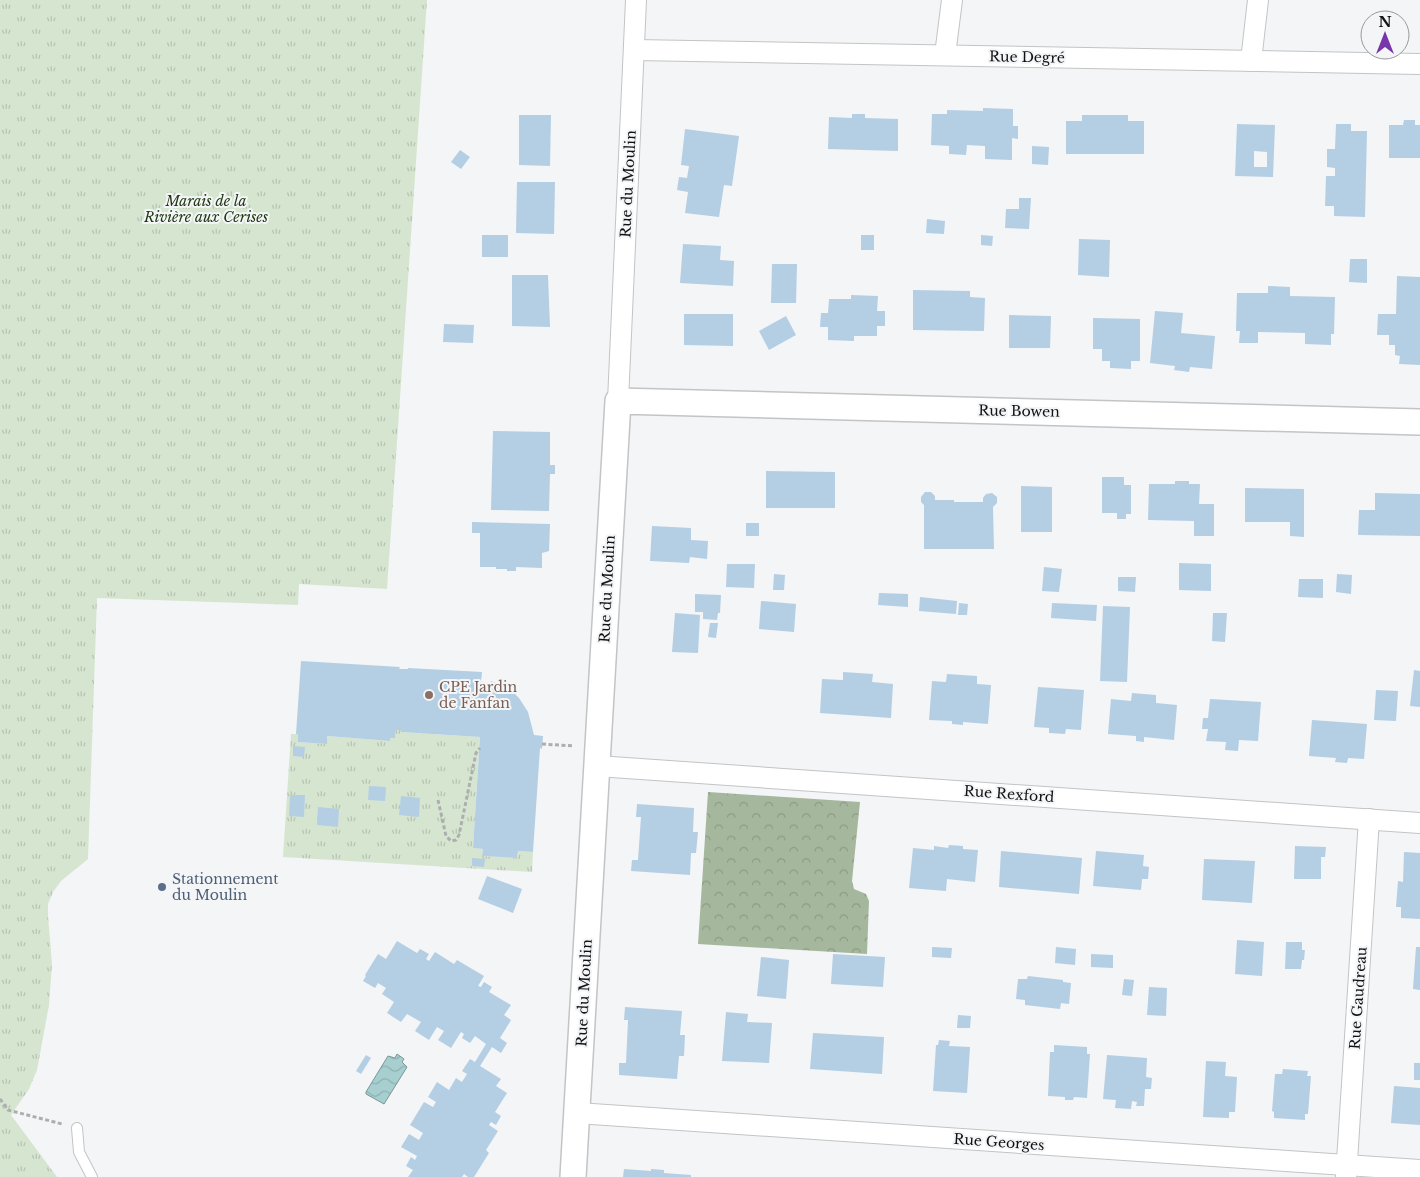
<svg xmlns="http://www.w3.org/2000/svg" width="1420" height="1177" viewBox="0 0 1420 1177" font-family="'Libre Baskerville',serif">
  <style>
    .forest { fill: url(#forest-crowns) }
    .park { fill: url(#park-tufts) }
    .water { fill: url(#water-waves); stroke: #7a9697 }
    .building { fill: #b4cee4; fill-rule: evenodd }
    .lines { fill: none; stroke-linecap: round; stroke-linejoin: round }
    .service-casing { stroke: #c2c4c6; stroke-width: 12 }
    .minor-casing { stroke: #c2c4c6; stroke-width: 22 }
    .tertiary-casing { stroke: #c2c4c6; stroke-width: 28 }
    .path { stroke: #adaeb0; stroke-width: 3; stroke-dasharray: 4 2.5; stroke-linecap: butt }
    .service { stroke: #fff; stroke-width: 10 }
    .minor { stroke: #fff; stroke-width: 20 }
    .tertiary { stroke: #fff; stroke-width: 25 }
    .education-dot { fill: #8d6e63; stroke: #f3f5f7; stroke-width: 2 }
    .service-dot { fill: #5c6f8a; stroke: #f3f5f7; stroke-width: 2 }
    .labels { text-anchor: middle; stroke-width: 4; stroke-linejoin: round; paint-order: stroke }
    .street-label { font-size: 14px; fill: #111213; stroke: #f3f5f7 }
    .park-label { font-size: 14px; font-style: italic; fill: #1e370e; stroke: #f3f5f7 }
    .education-label { font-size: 14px; fill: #785e54; stroke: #f3f5f7; text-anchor: start }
    .service-label { font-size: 14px; fill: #4e5e75; stroke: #f3f5f7; text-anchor: start }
  </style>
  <defs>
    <pattern id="forest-crowns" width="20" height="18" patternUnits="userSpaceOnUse" patternTransform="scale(1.25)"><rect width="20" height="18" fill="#a5b79c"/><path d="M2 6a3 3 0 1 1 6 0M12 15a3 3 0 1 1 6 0" fill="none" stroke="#8d9c86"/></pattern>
    <pattern id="park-tufts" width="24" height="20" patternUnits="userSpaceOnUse" patternTransform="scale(1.25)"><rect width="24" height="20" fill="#d6e5d0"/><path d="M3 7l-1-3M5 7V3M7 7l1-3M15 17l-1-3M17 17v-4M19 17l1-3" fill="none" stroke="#b7c3b2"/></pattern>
    <pattern id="water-waves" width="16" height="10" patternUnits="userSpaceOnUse" patternTransform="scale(1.25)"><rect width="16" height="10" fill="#a7cfcf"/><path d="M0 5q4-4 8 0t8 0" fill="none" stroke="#8fb1b1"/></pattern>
  </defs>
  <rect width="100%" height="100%" fill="#f3f5f7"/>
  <path class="forest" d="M 708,792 L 860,802 L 852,881 L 854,889 L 866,894 L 869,901 L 867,954 L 698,944 Z"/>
  <g class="park">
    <path d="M 0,0 L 427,0 L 387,589 L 299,584 L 298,605 L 97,598 L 88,859 L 61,881 L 53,892 L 48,904 L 48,916 L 52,964 L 49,1005 L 37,1070 L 29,1089 L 11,1115 L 57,1177 L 0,1177 Z"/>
    <path d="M 395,730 L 401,730 L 401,732 L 480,737 L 473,848 L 483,849 L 482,856 L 517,858 L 518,851 L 533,852 L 532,872 L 283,857 L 291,734 L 298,734 L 298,742 L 327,744 L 327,736 L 390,741 L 390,738 L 395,738 Z"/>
  </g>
  <path class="water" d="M 397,1054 L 404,1059 L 402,1062 L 407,1067 L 384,1104 L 366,1094 L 366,1092 L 388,1056 L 395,1058 Z"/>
  <g class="building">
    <path d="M 983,108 L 1013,109 L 1013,126 L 1018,126 L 1018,139 L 1012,138 L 1012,160 L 985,159 L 985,146 L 967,145 L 966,155 L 949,154 L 949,146 L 931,145 L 932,114 L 947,114 L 947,110 L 983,111 Z"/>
    <path d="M 852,114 L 865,114 L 865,118 L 898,119 L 898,151 L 828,149 L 829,117 L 852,118 Z"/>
    <path d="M 519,115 L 551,115 L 550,166 L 519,165 Z"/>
    <path d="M 1082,115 L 1128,115 L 1128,121 L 1144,121 L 1144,154 L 1066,154 L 1066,121 L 1082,121 Z"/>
    <path d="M 1404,120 L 1415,120 L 1415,125 L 1420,125 L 1420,158 L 1389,158 L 1389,125 L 1403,125 Z"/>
    <path d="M 1237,124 L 1275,125 L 1273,177 L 1235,176 ZM 1254,151 L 1267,152 L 1267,167 L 1254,167 Z"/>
    <path d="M 1336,124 L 1351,124 L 1351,131 L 1367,131 L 1365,217 L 1334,216 L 1334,206 L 1325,206 L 1326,176 L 1335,176 L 1335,168 L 1327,167 L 1327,149 L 1335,149 Z"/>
    <path d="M 685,129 L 739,136 L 732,186 L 724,185 L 719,217 L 685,213 L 688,192 L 677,190 L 679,177 L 687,178 L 689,166 L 681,165 Z"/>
    <path d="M 1032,146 L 1049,147 L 1048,165 L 1032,164 Z"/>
    <path d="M 460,150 L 470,157 L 461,169 L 451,162 Z"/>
    <path d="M 517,182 L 555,182 L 554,234 L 516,233 Z"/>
    <path d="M 1019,198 L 1031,198 L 1029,229 L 1005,228 L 1006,209 L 1019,209 Z"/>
    <path d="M 927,219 L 945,221 L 944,234 L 926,233 Z"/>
    <rect x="482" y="235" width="26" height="22"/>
    <rect x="861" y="235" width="13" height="15"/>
    <path d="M 981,235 L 993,236 L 992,246 L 981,245 Z"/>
    <path d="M 1079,239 L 1110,240 L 1109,277 L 1078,275 Z"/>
    <path d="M 683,244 L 721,246 L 720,260 L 734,261 L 733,286 L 680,283 Z"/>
    <path d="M 1350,259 L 1367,259 L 1367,283 L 1349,282 Z"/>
    <path d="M 772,264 L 797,264 L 796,303 L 771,303 Z"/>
    <path d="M 512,275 L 548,275 L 550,327 L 512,326 Z"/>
    <path d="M 1397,276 L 1420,277 L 1420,365 L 1399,364 L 1400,356 L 1395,355 L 1395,345 L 1389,345 L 1389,335 L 1377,335 L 1378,314 L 1396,314 Z"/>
    <path d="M 1268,286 L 1290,287 L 1290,296 L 1335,297 L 1334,334 L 1331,334 L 1331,345 L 1305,344 L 1305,333 L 1258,332 L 1258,343 L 1239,343 L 1240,331 L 1236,331 L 1237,293 L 1268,293 Z"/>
    <path d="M 913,290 L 970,291 L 970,297 L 985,298 L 984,331 L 913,330 Z"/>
    <path d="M 851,295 L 878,296 L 877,311 L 885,311 L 885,326 L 877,326 L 877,336 L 854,336 L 854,341 L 828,340 L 828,327 L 820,327 L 821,313 L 828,313 L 829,299 L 851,299 Z"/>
    <path d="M 1155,311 L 1183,313 L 1181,333 L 1215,336 L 1212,369 L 1190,367 L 1189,372 L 1174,370 L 1175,366 L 1150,363 Z"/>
    <path d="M 684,314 L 733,314 L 733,346 L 684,345 Z"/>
    <path d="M 1009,315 L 1051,316 L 1050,348 L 1009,348 Z"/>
    <path d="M 786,316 L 796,335 L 769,350 L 759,331 Z"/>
    <path d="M 1093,318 L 1140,319 L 1140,361 L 1131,361 L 1131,369 L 1110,368 L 1110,361 L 1102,361 L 1102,349 L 1093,349 Z"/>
    <path d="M 444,324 L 474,325 L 473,343 L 443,342 Z"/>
    <path d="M 493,431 L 550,432 L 550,465 L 555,465 L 555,474 L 550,474 L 549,511 L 491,510 Z"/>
    <path d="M 766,471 L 835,472 L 835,508 L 766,508 Z"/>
    <path d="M 1102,477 L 1124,477 L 1124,485 L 1131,485 L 1131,514 L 1126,514 L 1126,519 L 1117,519 L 1117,513 L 1102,513 Z"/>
    <path d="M 1175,481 L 1189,481 L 1189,484 L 1200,484 L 1199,504 L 1214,504 L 1214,536 L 1194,536 L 1194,521 L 1148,520 L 1149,484 L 1175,484 Z"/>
    <path d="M 1021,486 L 1052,487 L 1052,532 L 1021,532 Z"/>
    <path d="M 1245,488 L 1304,489 L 1304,537 L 1290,536 L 1290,522 L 1245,522 Z"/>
    <path d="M 925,492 L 931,492 L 935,496 L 935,500 L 954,500 L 954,502 L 983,502 L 983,498 L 986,494 L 992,493 L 997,497 L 997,503 L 993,507 L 994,549 L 924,549 L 924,505 L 921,502 L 921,497 Z"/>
    <path d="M 1375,493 L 1420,494 L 1420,536 L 1358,535 L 1359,510 L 1375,510 Z"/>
    <path d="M 472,522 L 550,524 L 549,551 L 542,553 L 542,568 L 516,567 L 516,571 L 507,571 L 507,569 L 496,569 L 496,567 L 480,567 L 480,533 L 472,533 Z"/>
    <rect x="746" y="523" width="13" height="13"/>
    <path d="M 652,526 L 691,528 L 691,540 L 708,541 L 707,559 L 690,557 L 689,563 L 650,561 Z"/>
    <path d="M 1179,563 L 1211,564 L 1211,591 L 1179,590 Z"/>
    <path d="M 727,564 L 755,564 L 754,588 L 726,587 Z"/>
    <path d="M 1044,567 L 1062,569 L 1059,592 L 1042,591 Z"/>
    <path d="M 774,574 L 785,575 L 784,590 L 773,590 Z"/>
    <path d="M 1337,574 L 1352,575 L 1351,594 L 1336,592 Z"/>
    <path d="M 1118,577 L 1136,577 L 1135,592 L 1118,591 Z"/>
    <path d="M 1299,579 L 1323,579 L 1323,598 L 1298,597 Z"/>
    <path d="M 879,593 L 908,594 L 908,607 L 878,605 Z"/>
    <path d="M 695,594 L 721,595 L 720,613 L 718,613 L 717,620 L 703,619 L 703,612 L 695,612 Z"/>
    <path d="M 920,597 L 957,601 L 956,614 L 919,611 Z"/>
    <path d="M 761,601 L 796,604 L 794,632 L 759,629 Z"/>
    <path d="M 959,603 L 968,604 L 967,615 L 958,615 Z"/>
    <path d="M 1052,603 L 1097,605 L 1096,621 L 1051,618 Z"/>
    <path d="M 1103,606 L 1130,607 L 1127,682 L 1100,681 Z"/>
    <path d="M 675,613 L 700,615 L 698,653 L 672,652 Z"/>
    <path d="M 1213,613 L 1227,613 L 1225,642 L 1212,641 Z"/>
    <path d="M 710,623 L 718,623 L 716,638 L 708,637 Z"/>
    <path d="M 301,661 L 400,667 L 399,669 L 408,669 L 408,668 L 482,672 L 481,682 L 490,684 L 491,681 L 506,687 L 513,692 L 519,698 L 528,712 L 534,735 L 543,736 L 542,749 L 540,748 L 533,852 L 518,851 L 517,858 L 482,856 L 483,849 L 473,848 L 480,737 L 401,732 L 401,730 L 395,730 L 395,738 L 390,738 L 390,741 L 327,736 L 327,744 L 298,742 L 298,734 L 296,734 Z"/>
    <path d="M 1414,670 L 1420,671 L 1420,707 L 1410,706 Z"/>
    <path d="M 843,672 L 873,674 L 872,682 L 893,684 L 891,718 L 820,713 L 822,679 L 843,680 Z"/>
    <path d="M 947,674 L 977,676 L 977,684 L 991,685 L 988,724 L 963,722 L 963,725 L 952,724 L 952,721 L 929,720 L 932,681 L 946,682 Z"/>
    <path d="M 1038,687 L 1084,690 L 1081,730 L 1066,729 L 1065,734 L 1049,733 L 1049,728 L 1034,727 Z"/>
    <path d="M 1376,690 L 1398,691 L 1396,721 L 1374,720 Z"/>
    <path d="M 1132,693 L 1156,695 L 1156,703 L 1177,705 L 1174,740 L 1144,737 L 1144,742 L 1136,741 L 1136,736 L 1108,734 L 1111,699 L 1131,701 Z"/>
    <path d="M 1210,699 L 1261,702 L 1258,741 L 1239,740 L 1238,751 L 1225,750 L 1226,742 L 1206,741 L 1208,729 L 1202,729 L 1203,718 L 1208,718 Z"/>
    <path d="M 1312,720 L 1367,724 L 1364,759 L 1348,758 L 1347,763 L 1335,762 L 1336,758 L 1309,756 Z"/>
    <path d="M 293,746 L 305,747 L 304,757 L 293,756 Z"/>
    <path d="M 369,786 L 386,787 L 385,801 L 368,800 Z"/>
    <path d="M 290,795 L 305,795 L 304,817 L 289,816 Z"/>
    <path d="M 401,796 L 420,798 L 419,817 L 399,815 Z"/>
    <path d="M 637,804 L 694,808 L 693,832 L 698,832 L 696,853 L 691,853 L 690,875 L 631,871 L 632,860 L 638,860 L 641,817 L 636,817 Z"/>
    <path d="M 318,807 L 339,809 L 338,827 L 317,825 Z"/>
    <path d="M 949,845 L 963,846 L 963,849 L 978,850 L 975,882 L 947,879 L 946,891 L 909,888 L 913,848 L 934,850 L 934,846 L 948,848 Z"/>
    <path d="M 1295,846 L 1326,847 L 1325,857 L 1321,857 L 1321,879 L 1294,879 Z"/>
    <path d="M 1001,851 L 1082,858 L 1079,894 L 999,887 Z"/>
    <path d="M 1096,851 L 1144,855 L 1143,866 L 1149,867 L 1148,879 L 1142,879 L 1141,890 L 1093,886 Z"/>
    <path d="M 1404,852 L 1420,853 L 1420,919 L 1401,918 L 1401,907 L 1396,907 L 1398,881 L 1403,882 Z"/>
    <path d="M 472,858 L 485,859 L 484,867 L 472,866 Z"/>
    <path d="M 1204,859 L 1255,861 L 1252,903 L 1202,900 Z"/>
    <path d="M 487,876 L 522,889 L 513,913 L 478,899 Z"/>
    <path d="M 1237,940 L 1264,942 L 1262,976 L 1235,974 Z"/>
    <path d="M 397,941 L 417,953 L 420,949 L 429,954 L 426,959 L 429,961 L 435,952 L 454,964 L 457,960 L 484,976 L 478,986 L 481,987 L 484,982 L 492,987 L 489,992 L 511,1005 L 504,1015 L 511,1020 L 500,1038 L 507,1043 L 501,1053 L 492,1047 L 480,1066 L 501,1079 L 496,1086 L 507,1093 L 495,1112 L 501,1116 L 496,1125 L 491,1122 L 489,1125 L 498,1131 L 486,1150 L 489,1153 L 474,1177 L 468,1177 L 464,1174 L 462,1177 L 408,1177 L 413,1170 L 406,1166 L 411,1157 L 415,1160 L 417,1156 L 401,1147 L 409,1134 L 419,1140 L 423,1133 L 410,1125 L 424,1102 L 433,1107 L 436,1102 L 428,1097 L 437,1082 L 449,1090 L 456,1078 L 462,1082 L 467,1074 L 462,1071 L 470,1059 L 475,1062 L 486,1044 L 475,1036 L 470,1043 L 462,1038 L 464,1034 L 461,1032 L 451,1048 L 438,1040 L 444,1031 L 437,1027 L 429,1040 L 415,1031 L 421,1022 L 407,1014 L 401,1022 L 387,1013 L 394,1002 L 382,994 L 386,988 L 378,983 L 375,988 L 363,981 L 366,976 L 365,975 L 378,954 L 386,959 Z"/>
    <path d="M 1286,942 L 1302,942 L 1302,950 L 1305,950 L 1304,960 L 1302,960 L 1301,969 L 1285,969 Z"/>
    <path d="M 932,947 L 952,948 L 951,958 L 932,957 Z"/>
    <path d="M 1056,947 L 1076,949 L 1075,965 L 1055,963 Z"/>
    <path d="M 1416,947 L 1420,947 L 1420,990 L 1413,989 Z"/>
    <path d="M 833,954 L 885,957 L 883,987 L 831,984 Z"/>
    <path d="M 1091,954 L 1113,955 L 1113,968 L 1091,967 Z"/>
    <path d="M 761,957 L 789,960 L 786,999 L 757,996 Z"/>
    <path d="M 1028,976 L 1063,980 L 1063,982 L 1071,983 L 1069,1004 L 1061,1003 L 1060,1009 L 1025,1005 L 1025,1000 L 1016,999 L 1018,979 L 1027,979 Z"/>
    <path d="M 1124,979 L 1134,980 L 1132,996 L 1122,995 Z"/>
    <path d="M 1149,987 L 1167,988 L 1166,1016 L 1147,1015 Z"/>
    <path d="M 625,1007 L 682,1011 L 680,1035 L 685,1035 L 684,1056 L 679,1056 L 677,1079 L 619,1075 L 619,1063 L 626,1063 L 628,1020 L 624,1020 Z"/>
    <path d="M 726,1012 L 748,1014 L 747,1022 L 772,1023 L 769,1063 L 722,1061 Z"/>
    <path d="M 958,1015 L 971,1016 L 970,1028 L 957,1028 Z"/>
    <path d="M 813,1033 L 884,1037 L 882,1074 L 810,1069 Z"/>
    <path d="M 939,1040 L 950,1041 L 949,1046 L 970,1047 L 967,1093 L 933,1091 L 936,1045 L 938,1045 Z"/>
    <path d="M 1054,1045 L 1087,1047 L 1087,1054 L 1090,1054 L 1087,1098 L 1074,1097 L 1073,1100 L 1065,1100 L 1065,1097 L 1048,1096 L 1050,1052 L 1054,1052 Z"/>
    <path d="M 366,1055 L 371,1058 L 361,1074 L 356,1071 Z"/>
    <path d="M 1107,1055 L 1147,1058 L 1146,1077 L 1152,1078 L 1151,1089 L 1145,1089 L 1144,1106 L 1136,1106 L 1137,1102 L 1132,1101 L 1131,1109 L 1115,1108 L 1116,1100 L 1103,1099 Z"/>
    <path d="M 1206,1061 L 1226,1062 L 1225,1076 L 1237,1077 L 1235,1112 L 1229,1112 L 1229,1118 L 1203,1117 Z"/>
    <rect x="1414" y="1063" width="6" height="17"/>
    <path d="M 1283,1069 L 1308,1071 L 1307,1076 L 1311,1076 L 1308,1114 L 1305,1114 L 1305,1120 L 1274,1118 L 1274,1112 L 1272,1111 L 1275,1074 L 1282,1074 Z"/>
    <path d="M 1394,1086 L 1420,1088 L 1420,1125 L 1391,1123 Z"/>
    <path d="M 624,1169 L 651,1171 L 651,1169 L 664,1170 L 664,1173 L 691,1175 L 691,1177 L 623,1177 Z"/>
  </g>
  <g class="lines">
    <g class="service-casing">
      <path id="service" d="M 77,1128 L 79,1152 L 92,1177"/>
    </g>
    <g class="minor-casing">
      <g id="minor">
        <path d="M 635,50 L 1420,64"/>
        <path d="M 945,55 L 952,0"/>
        <path d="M 1251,61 L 1258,0"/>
        <path d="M 618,401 L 636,0"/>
        <path d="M 597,766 L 1420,823"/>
        <path d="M 577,1113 L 1420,1170"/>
        <path d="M 1346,1177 L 1369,819"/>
      </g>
    </g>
    <g class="tertiary-casing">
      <path id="tertiary" d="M 573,1177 L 618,401 L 1420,422"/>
    </g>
    <g class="path">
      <path d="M 542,744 L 574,746"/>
      <path d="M 438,800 L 446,836 L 451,841 L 456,840 L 459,835 L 476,753 L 480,748"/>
      <path d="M 0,1099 L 8,1110 L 62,1124"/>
    </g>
    <use href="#service" class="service"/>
    <use href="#minor" class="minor"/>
    <use href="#tertiary" class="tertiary"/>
  </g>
  <circle class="education-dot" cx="429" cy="695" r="5"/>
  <circle class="service-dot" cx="162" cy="887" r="5"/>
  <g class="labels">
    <g class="street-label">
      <text transform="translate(1027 57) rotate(1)" y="5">Rue Degré</text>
      <text transform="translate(628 184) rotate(-87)" y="5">Rue du Moulin</text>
      <text transform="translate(1019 411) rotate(1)" y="5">Rue Bowen</text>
      <text transform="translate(607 589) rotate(-87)" y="5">Rue du Moulin</text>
      <text transform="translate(1009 794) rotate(4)" y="5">Rue Rexford</text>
      <text transform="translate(584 993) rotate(-87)" y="5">Rue du Moulin</text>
      <text transform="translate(1358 998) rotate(-86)" y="5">Rue Gaudreau</text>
      <text transform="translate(999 1142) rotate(4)" y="5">Rue Georges</text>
    </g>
    <g class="park-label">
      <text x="206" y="206">Marais de la<tspan x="206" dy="16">Rivière aux Cerises</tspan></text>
    </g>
    <g class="education-label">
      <text x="439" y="692">CPE Jardin<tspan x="439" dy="16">de Fanfan</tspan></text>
    </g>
    <g class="service-label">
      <text x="172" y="884">Stationnement<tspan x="172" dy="16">du Moulin</tspan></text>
    </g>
  </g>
  <g transform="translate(1385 35)"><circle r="24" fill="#f3f5f7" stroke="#999a9c"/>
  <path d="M0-4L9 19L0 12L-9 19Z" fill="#7737ab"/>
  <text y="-8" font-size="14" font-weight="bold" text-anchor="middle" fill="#111213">N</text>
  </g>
</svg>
